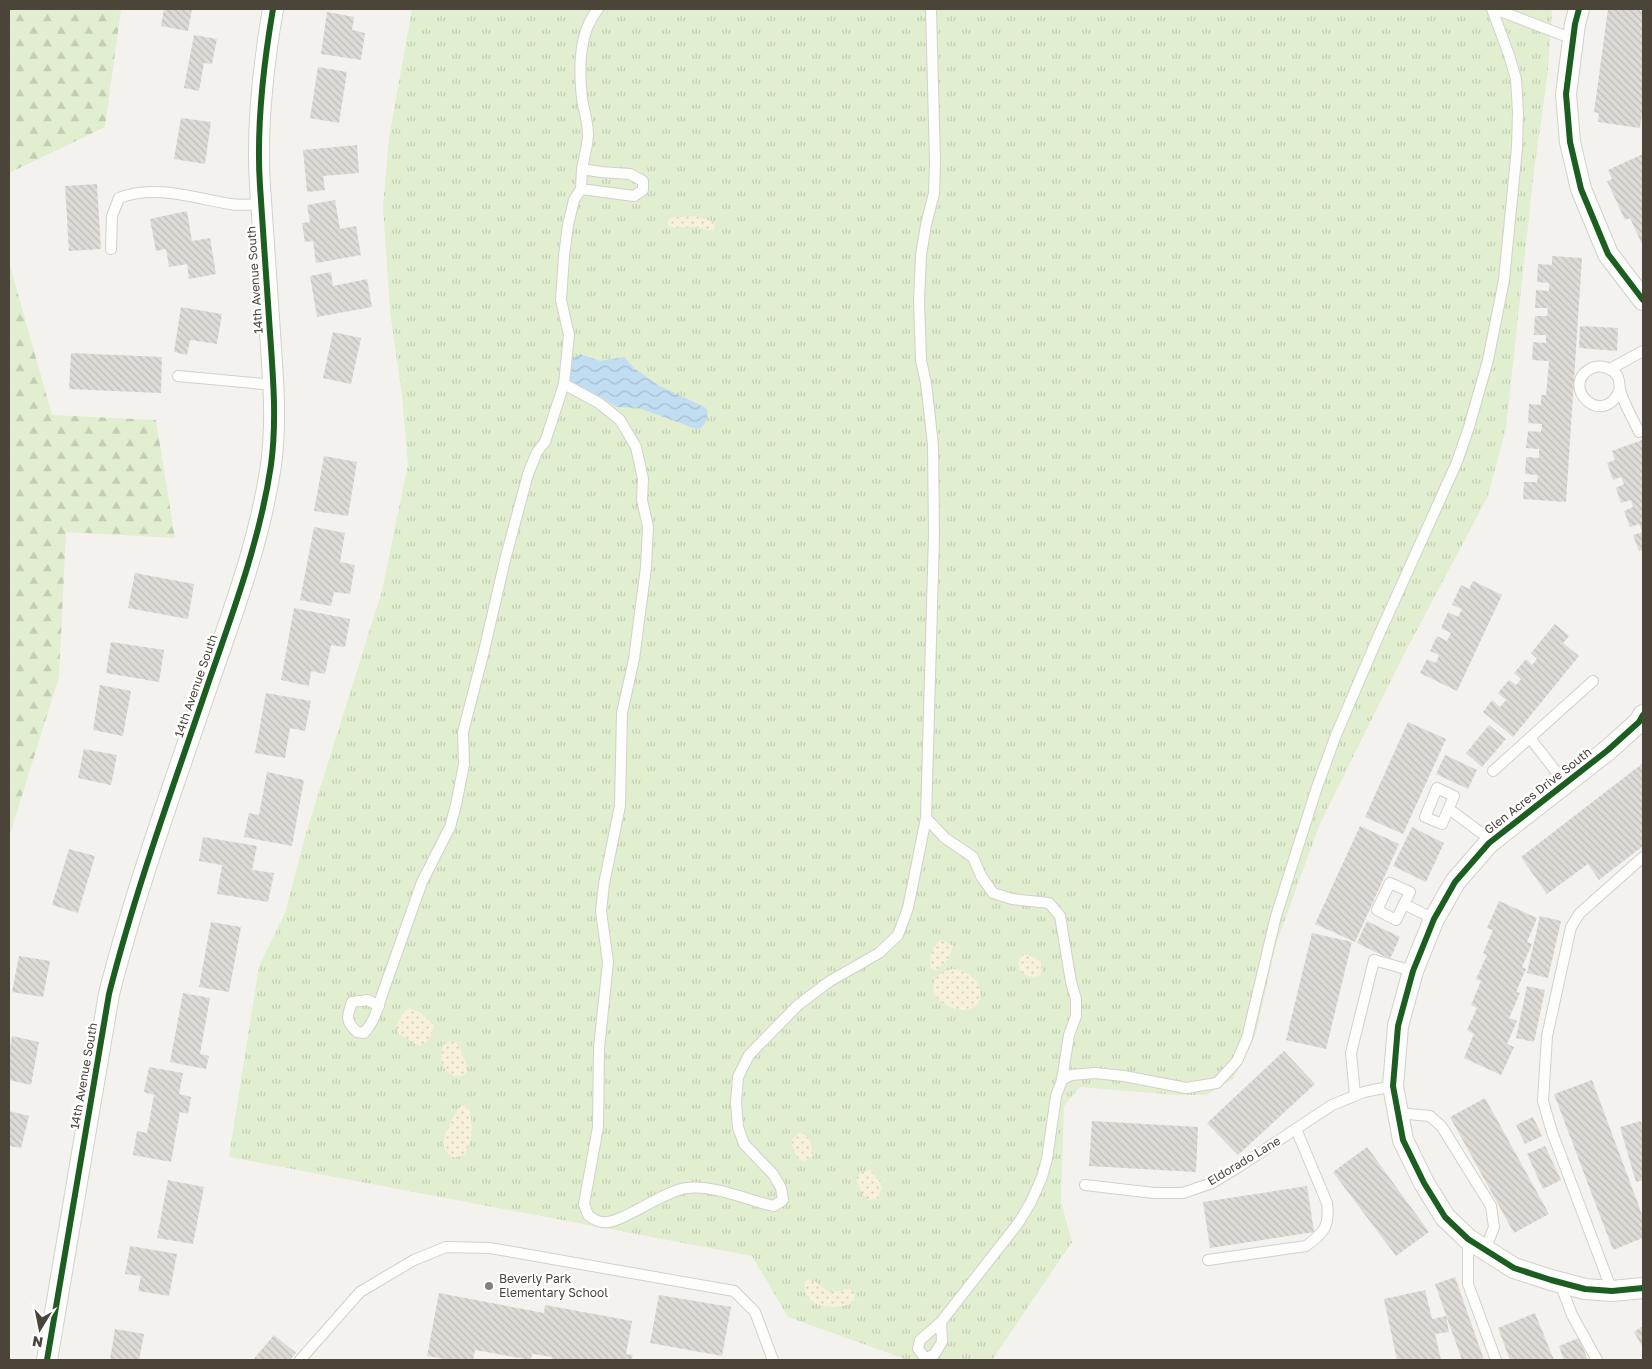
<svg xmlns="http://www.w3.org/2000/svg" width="1652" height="1369" viewBox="0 0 1652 1369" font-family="'Golos Text',sans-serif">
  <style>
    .grass { fill: url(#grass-tufts) }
    .forest { fill: url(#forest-firs) }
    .sand { fill: url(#sand-dots) }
    .water { fill: url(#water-waves) }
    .building { fill: url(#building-back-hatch) }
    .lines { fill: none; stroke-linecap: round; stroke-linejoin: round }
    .service-casing { stroke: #d2d0cb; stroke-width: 12 }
    .minor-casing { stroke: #d2d0cb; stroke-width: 22 }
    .service { stroke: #fdfdfc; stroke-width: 10 }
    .minor { stroke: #fdfdfc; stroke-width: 20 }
    .cycleway-casing { stroke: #fff; stroke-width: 9 }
    .cycleway { stroke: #1b5e20; stroke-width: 6 }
    .poi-dot { fill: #868178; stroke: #fff; stroke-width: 2 }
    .labels { text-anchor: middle; stroke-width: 4.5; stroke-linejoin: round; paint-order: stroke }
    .street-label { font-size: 12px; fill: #4b4439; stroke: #fff }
    .poi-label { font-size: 12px; fill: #4b4439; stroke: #fff; text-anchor: start }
  </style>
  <defs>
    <pattern id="grass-tufts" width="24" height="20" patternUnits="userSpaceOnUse" patternTransform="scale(1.25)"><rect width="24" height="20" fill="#e1eecf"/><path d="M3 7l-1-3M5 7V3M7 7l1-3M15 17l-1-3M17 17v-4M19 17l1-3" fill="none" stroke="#c3cdb2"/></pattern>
    <pattern id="forest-firs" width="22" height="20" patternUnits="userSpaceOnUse" patternTransform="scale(1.25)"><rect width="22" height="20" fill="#e1eecf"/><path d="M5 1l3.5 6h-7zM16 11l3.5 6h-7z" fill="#c3cdb2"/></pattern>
    <pattern id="sand-dots" width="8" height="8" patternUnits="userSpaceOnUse" patternTransform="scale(1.25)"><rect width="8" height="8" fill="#f7f0da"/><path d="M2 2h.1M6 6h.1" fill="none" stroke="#d5cfbc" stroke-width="1.8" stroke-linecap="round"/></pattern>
    <pattern id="water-waves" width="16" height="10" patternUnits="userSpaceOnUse" patternTransform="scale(1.25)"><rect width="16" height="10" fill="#c0ddf1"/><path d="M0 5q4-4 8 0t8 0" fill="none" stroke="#a6bfcf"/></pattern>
    <pattern id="building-back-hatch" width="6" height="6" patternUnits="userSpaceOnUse" patternTransform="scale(1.25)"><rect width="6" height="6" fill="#dedbd6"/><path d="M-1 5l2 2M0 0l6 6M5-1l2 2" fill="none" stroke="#c0bdb8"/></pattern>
  </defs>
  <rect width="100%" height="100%" fill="#f4f2ee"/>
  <path class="grass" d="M 412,9 L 1552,9 L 1548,71 L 1534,171 L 1506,428 L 1488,496 L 1400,662 L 1319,826 L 1276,944 L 1256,1034 L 1233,1079 L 1206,1095 L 1176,1095 L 1080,1087 L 1064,1106 L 1061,1202 L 1072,1242 L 992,1360 L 908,1360 L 788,1317 L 752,1256 L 229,1157 L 259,966 L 285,913 L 306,833 L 382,591 L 408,464 L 402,396 L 390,311 L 383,206 L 389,138 Z"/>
  <g class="forest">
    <path d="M 9,9 L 121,9 L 105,127 L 9,173 Z"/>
    <path d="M 9,262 L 52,415 L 156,420 L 175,538 L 66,532 L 59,677 L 9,837 Z"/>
  </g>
  <g class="sand">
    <path d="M 695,216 L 715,222 L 714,231 L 694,227 L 674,228 L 669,226 L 668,221 L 673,217 Z"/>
    <path d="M 940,940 L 945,941 L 953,946 L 948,960 L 936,971 L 931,968 C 928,959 933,946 940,940 Z"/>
    <path d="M 1025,954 L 1029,955 L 1041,962 L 1042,973 C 1034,981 1024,976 1018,968 L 1019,959 Z"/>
    <path d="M 954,969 C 992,975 988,1022 950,1007 C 943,1004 936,999 934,991 C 930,977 942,971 954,969 Z"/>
    <path d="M 410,1008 L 421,1013 L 434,1025 C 433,1035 428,1043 419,1046 L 399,1034 L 396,1027 L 404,1011 Z"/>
    <path d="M 451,1041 C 459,1043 460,1048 462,1055 C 464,1059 467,1062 467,1066 C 470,1087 431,1076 444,1044 Z"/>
    <path d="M 462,1105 L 469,1109 C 474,1124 473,1142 464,1155 L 455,1158 C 432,1149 450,1123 458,1109 Z"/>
    <path d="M 800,1132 C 812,1138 811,1145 813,1156 L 804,1162 L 797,1158 L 791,1142 L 793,1138 Z"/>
    <path d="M 870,1170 L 879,1180 L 882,1188 L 877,1199 L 868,1200 L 862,1194 L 856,1178 L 860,1173 Z"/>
    <path d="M 808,1280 L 816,1282 L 829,1292 L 841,1291 L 849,1288 L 854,1293 L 854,1301 C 838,1313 800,1308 805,1282 Z"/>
  </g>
  <path class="water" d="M 580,354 L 600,361 L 624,357 L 634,368 L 658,385 L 706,408 C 710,415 706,425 699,429 L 694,428 L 639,408 L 617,407 L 597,395 L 572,385 L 569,380 L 571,360 Z"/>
  <g class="building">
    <path d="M 164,9 L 192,9 L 188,31 L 161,26 Z"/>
    <path d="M 1608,9 L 1643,9 L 1643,108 L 1640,128 L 1598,122 L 1599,113 L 1594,112 Z"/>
    <path d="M 327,12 L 354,17 L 352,30 L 365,33 L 361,60 L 321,54 Z"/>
    <path d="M 194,35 L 217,39 L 212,64 L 204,63 L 199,91 L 184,88 Z"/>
    <path d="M 318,67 L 347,72 L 339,123 L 310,118 Z"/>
    <path d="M 181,118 L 211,122 L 205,164 L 174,159 Z"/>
    <path d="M 357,145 L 359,173 L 323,176 L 325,190 L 307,192 L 303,150 Z"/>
    <path d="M 1643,154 L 1643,246 L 1630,218 L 1625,220 L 1607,181 L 1612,179 L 1608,170 Z"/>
    <path d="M 97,184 L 101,249 L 69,251 L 65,186 Z"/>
    <path d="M 335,200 L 340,229 L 356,226 L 361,255 L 316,263 L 313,241 L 305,242 L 302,223 L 310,222 L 307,205 Z"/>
    <path d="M 187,211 L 192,241 L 210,238 L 216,274 L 189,279 L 187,264 L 169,267 L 166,249 L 156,251 L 150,219 Z"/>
    <path d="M 1552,256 L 1582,258 L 1566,502 L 1523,499 L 1524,482 L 1537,482 L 1538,475 L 1525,474 L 1526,457 L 1539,458 L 1539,449 L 1526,448 L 1528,431 L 1541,432 L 1542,424 L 1528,423 L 1529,404 L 1541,405 L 1541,395 L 1546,395 L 1549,361 L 1532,360 L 1533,342 L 1546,343 L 1546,335 L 1534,335 L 1535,316 L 1547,316 L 1548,308 L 1535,308 L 1536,290 L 1549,291 L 1549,283 L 1537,282 L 1538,264 L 1552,265 Z"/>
    <path d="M 331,272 L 333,286 L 367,279 L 372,307 L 317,317 L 310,276 Z"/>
    <path d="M 181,307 L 222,314 L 217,344 L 190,340 L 187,355 L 174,352 Z"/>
    <path d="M 1580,326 L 1618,328 L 1617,351 L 1579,348 Z"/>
    <path d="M 333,332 L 361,338 L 351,384 L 323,378 Z"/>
    <path d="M 71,353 L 162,357 L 161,393 L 69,389 Z"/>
    <path d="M 1642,440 L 1643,444 L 1643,550 L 1639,551 L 1633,535 L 1642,532 L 1639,524 L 1630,527 L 1624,511 L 1633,507 L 1631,500 L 1621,503 L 1616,488 L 1624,484 L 1621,477 L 1613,480 L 1607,463 L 1615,460 L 1612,451 Z"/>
    <path d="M 324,456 L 357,462 L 348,516 L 314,511 Z"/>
    <path d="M 314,527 L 345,533 L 340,562 L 355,565 L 350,594 L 334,592 L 331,606 L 300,600 Z"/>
    <path d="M 135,573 L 194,584 L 188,619 L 128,608 Z"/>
    <path d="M 1473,581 L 1502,595 L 1457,691 L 1420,673 L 1427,659 L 1436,663 L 1439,655 L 1430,651 L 1437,636 L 1447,641 L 1451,633 L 1441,628 L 1448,612 L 1458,617 L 1462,609 L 1452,605 L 1461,585 L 1469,589 Z"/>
    <path d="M 294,608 L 350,619 L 345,647 L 331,645 L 325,674 L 311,671 L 309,686 L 281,680 Z"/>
    <path d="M 1555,624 L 1569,636 L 1563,643 L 1579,656 L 1513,737 L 1483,712 L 1492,700 L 1500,707 L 1506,700 L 1498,693 L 1509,680 L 1516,685 L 1521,679 L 1514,673 L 1526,659 L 1532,665 L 1537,659 L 1531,653 Z"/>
    <path d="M 111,642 L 164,650 L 159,682 L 106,673 Z"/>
    <path d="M 100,685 L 131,691 L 123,736 L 93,730 Z"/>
    <path d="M 266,693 L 311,701 L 305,731 L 290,728 L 285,758 L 255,753 Z"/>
    <path d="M 1408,722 L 1446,739 L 1403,834 L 1365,817 Z"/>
    <path d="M 1489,725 L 1506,739 L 1482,767 L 1466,753 Z"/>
    <path d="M 84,749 L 117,755 L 111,785 L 78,778 Z"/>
    <path d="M 1445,755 L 1477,770 L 1468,789 L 1436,774 Z"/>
    <path d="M 1643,763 L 1643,846 L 1599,880 L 1588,864 L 1547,894 L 1521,857 Z"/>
    <path d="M 267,772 L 304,780 L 292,846 L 244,837 L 249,813 L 259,815 Z"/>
    <path d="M 1360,826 L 1399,844 L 1355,942 L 1315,924 Z"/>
    <path d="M 1412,827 L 1444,843 L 1426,882 L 1393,866 Z"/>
    <path d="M 203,837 L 257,846 L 252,870 L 274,873 L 268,902 L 217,894 L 222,865 L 199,861 Z"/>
    <path d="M 69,849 L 95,856 L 78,913 L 52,905 Z"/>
    <path d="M 1499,901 L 1537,918 L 1527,942 L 1532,944 L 1522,967 L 1526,969 L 1516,992 L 1520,993 L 1509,1018 L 1517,1021 L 1507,1044 L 1514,1047 L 1501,1075 L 1464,1058 L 1474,1034 L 1467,1030 L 1477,1008 L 1471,1005 L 1481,981 L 1476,979 L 1487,955 L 1483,953 L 1493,930 L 1487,928 Z"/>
    <path d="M 1540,916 L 1561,921 L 1548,978 L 1527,973 Z"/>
    <path d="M 1367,921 L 1400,937 L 1390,959 L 1357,943 Z"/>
    <path d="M 211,922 L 241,927 L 229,992 L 199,987 Z"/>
    <path d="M 1312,933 L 1352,942 L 1326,1049 L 1286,1040 Z"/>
    <path d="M 19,956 L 50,961 L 43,997 L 12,992 Z"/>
    <path d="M 1527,986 L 1545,990 L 1534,1042 L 1516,1038 Z"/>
    <path d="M 183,993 L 210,998 L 200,1054 L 209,1056 L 206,1069 L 170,1062 Z"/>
    <path d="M 12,1036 L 39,1042 L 31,1085 L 9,1080 L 9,1054 Z"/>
    <path d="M 1284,1051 L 1315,1084 L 1238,1155 L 1207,1123 Z"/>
    <path d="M 149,1067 L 183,1073 L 179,1094 L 191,1097 L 188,1114 L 180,1112 L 171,1162 L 133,1155 L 137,1131 L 147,1133 L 154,1095 L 144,1092 Z"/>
    <path d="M 1592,1080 L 1643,1217 L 1643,1238 L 1613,1250 L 1554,1094 Z"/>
    <path d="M 1485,1098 L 1549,1214 L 1514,1233 L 1450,1117 Z"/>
    <path d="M 9,1111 L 29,1116 L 21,1148 L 9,1146 Z"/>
    <path d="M 1533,1117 L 1542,1136 L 1525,1144 L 1516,1125 Z"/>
    <path d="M 1092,1121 L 1198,1127 L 1196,1172 L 1089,1166 Z"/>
    <path d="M 1641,1121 L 1643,1130 L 1643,1180 L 1636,1182 L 1620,1127 Z"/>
    <path d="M 1545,1146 L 1561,1180 L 1543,1189 L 1527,1154 Z"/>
    <path d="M 1367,1147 L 1429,1232 L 1396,1256 L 1333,1172 Z"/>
    <path d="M 168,1180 L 204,1187 L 193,1244 L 157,1238 Z"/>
    <path d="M 1307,1186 L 1314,1232 L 1210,1248 L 1203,1202 Z"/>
    <path d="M 130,1246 L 177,1254 L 169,1296 L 138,1291 L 141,1276 L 125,1274 Z"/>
    <path d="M 1455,1277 L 1484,1360 L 1462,1360 L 1435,1284 Z"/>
    <path d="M 1425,1290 L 1432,1319 L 1446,1316 L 1449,1332 L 1435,1334 L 1441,1360 L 1397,1360 L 1384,1299 Z"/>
    <path d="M 439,1293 L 544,1313 L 545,1305 L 632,1321 L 626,1354 L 633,1355 L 631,1360 L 551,1360 L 552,1357 L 532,1354 L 531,1360 L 475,1350 L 473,1360 L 452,1360 L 427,1356 Z"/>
    <path d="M 659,1295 L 731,1307 L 722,1356 L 650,1343 Z"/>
    <path d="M 1535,1313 L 1554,1360 L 1510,1360 L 1498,1328 Z"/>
    <path d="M 1643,1326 L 1643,1348 L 1634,1332 Z"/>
    <path d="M 115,1329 L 144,1334 L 139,1360 L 110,1360 Z"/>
    <path d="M 274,1335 L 296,1353 L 290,1360 L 253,1360 Z"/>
    <path d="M 1579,1338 L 1588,1360 L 1564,1360 L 1559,1346 Z"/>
  </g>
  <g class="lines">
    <g class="service-casing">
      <g id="service">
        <path d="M 931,9 L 935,162 L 934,193 L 926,225 L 921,255 L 919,301 L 921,360 L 926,383 L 933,445 L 934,535 L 926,818 L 945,838 L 973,857 L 981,876 L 993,893 L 1012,899 L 1049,903 L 1060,916 L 1071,982 L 1076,999 L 1076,1016 L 1069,1035 L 1062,1080"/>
        <path d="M 1495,9 L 1573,39"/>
        <path d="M 582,169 C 584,157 588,145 588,134 C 588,122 584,111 582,99 C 579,70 578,33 598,9"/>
        <path d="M 581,189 L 582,169 L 601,172 L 630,174 L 643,181 L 643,190 L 634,196 L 581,189 L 574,200 L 568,225 L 564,256 L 561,300 L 569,335 L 564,384 L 599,403 L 620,420 L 636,447 L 643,479 L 642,500 L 648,527 L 646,567 L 634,659 L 622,713 L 620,806 L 604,884 L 601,911 L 608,962 L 599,1048 L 598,1127 L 584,1204 L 588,1215 C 592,1218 598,1222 602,1222 C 619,1226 664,1190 687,1188 C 716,1185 746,1200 774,1206 L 783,1200 L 781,1188 L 773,1174 L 744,1144 L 738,1127 L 736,1102 L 738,1077 L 749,1055 L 798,1005 L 830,981 L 879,953 L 898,935 L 908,908 L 926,818"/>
        <path d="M 111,249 L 112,216 L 119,198 C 154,184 194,198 230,204 C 240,206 251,204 261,204"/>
        <path d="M 1610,369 L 1643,351"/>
        <path d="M 178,376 L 274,385"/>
        <path d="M 1620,389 C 1604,430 1559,387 1590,369 C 1596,365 1605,366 1611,370 C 1613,371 1616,374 1617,375 C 1620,380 1619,385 1620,390 C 1624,404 1633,419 1639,432"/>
        <path d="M 1530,738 L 1565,783"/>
        <path d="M 1493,771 L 1593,681"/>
        <path d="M 1437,788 L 1454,796 L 1442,824 L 1425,817 Z"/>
        <path d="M 1449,809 L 1492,841"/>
        <path d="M 1390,883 L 1410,892 L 1396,920 L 1377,910 Z"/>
        <path d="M 1404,904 L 1434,919"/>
        <path d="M 379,1006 L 368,1000 L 352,1002 C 347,1016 345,1021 357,1032 L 364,1033 C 375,1021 378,1007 383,992 L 422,882 L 450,827 L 456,805 L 464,764 L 463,732 L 484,651 L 505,560 L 528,474 L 537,452 L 545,442 L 564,384"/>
        <path d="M 1355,1095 L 1351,1053 L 1374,960 L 1413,971"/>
        <path d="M 1398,1113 L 1430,1116 L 1442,1127 L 1491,1206 L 1494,1227 L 1485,1250"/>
        <path d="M 1085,1185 L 1154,1193 L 1183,1193 L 1212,1183 L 1240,1166 L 1332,1105 L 1364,1092 L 1393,1086"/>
        <path d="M 1468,1239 L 1468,1284 L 1496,1360"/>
        <path d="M 1208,1260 L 1306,1246 C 1324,1233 1330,1226 1327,1203 L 1296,1129"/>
        <path d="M 1560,1283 L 1572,1315 L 1597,1360"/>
        <path d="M 1612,1291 L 1552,1132 L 1543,1101 L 1547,1036 L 1571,927 L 1580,913 L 1643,857"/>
        <path d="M 941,1322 L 942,1342 L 934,1355 L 925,1358 L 918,1349 L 920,1340 L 941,1322 L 1019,1222 L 1031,1202 L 1042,1177 L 1047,1159 L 1056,1096 L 1062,1080 L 1071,1075 L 1095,1073 L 1124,1076 L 1186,1088 L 1217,1083 L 1237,1061 L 1247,1038 L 1276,916 L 1317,787 L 1336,735 L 1378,637 L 1457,462 L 1469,427 L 1488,360 L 1504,280 L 1517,148 L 1518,112 L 1516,79 L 1509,55 L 1492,9"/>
        <path d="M 300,1360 L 360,1292 L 414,1260 L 446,1247 L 490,1248 L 734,1291 L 755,1312 L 773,1360"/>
      </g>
    </g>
    <g class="minor-casing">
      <g id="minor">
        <path d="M 1579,9 L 1575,24 L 1566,94 L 1570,142 L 1581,189 L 1608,254 L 1643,300"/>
        <path d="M 1643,715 L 1639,722 L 1608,750 L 1489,843 L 1455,882 L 1434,919 L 1413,971 L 1398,1026 L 1393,1086 L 1403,1140 L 1424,1183 L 1445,1217 L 1468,1239 L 1514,1268 L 1551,1280 L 1585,1289 L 1612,1291 L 1643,1288"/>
        <path d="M 47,1360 L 109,994 C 136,888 173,787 208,684 C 233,612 260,540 271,465 C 277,420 273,377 270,333 C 267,284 263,235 260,186 C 256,126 263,67 273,9"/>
      </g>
    </g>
    <use href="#service" class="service"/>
    <use href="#minor" class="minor"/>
    <g class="cycleway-casing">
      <g id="cycleway">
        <path d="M 1579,9 L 1575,24 L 1566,94 L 1570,142 L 1581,189 L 1608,254 L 1643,300"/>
        <path d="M 1643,715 L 1639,722 L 1608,750 L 1489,843 L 1455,882 L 1434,919 L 1413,971 L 1398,1026 L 1393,1086 L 1403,1140 L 1424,1183 L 1445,1217 L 1468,1239 L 1514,1268 L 1551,1280 L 1585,1289 L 1612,1291 L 1643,1288"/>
        <path d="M 47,1360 L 109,994 C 136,888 173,787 208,684 C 233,612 260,540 271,465 C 277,420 273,377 270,333 C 267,284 263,235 260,186 C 256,126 263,67 273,9"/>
      </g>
    </g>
    <use href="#cycleway" class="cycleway"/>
  </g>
  <circle class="poi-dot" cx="489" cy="1286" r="5"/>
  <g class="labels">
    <g class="street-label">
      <text transform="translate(255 280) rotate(-94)" y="4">14th Avenue South</text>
      <text transform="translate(196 686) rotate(-71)" y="4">14th Avenue South</text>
      <text transform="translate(1538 791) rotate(-38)" y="4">Glen Acres Drive South</text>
      <text transform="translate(84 1076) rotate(-80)" y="4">14th Avenue South</text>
      <text transform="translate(1244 1161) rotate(-31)" y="4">Eldorado Lane</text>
    </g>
    <g class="poi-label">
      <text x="499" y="1283">Beverly Park<tspan x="499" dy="14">Elementary School</tspan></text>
    </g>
  </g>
  <rect width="1652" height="1369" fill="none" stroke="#4b4439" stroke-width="20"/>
  <g transform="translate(40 1329) rotate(190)" stroke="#ffffff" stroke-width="4" paint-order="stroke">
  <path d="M0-4L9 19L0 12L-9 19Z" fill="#4b4439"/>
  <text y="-8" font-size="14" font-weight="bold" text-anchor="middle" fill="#4b4439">N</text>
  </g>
</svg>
